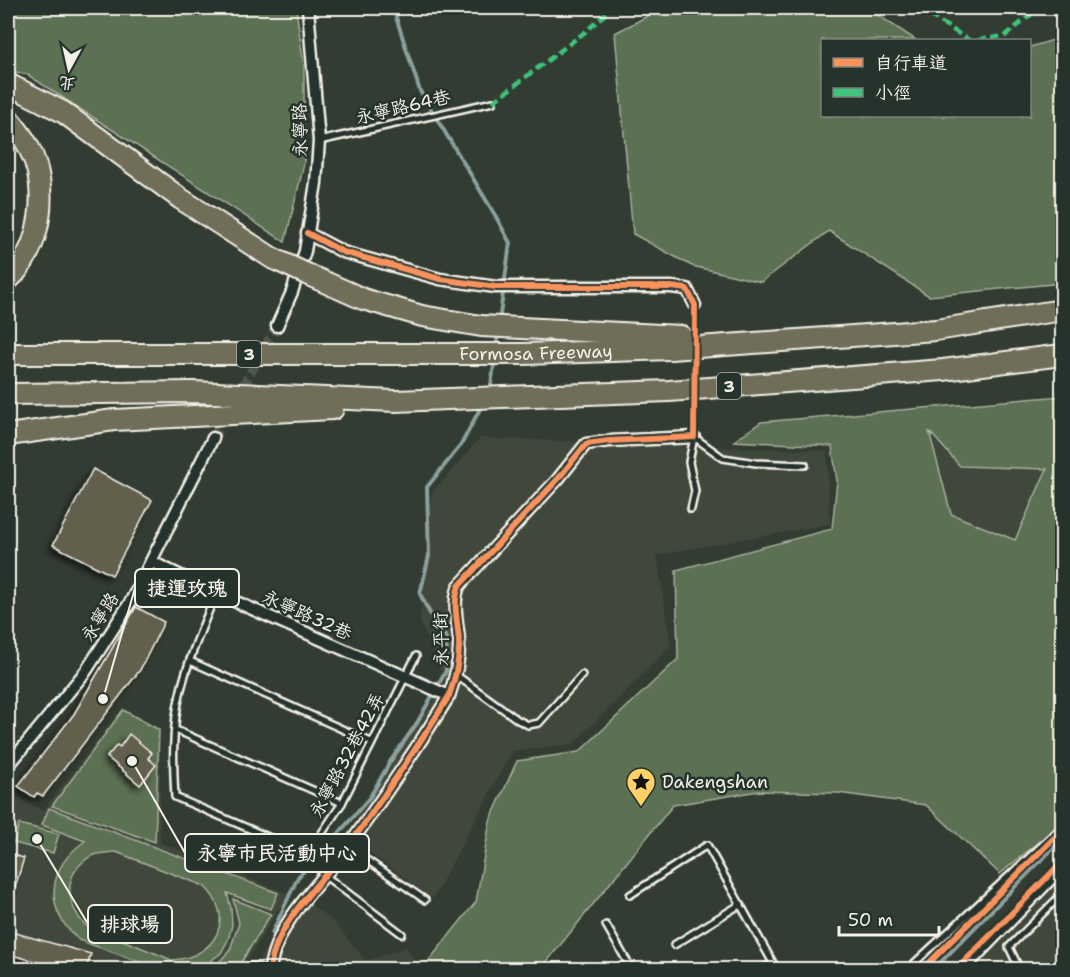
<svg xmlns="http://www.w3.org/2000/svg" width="1070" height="977" viewBox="0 0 1070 977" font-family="'Shantell Sans','LXGW WenKai TC',sans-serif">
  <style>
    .built { fill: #41463b }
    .green { fill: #5b6f52; stroke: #a8b09d; stroke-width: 1.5; fill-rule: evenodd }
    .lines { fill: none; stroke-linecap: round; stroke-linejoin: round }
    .stream { stroke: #8ca09d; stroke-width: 4 }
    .building { fill: #645e4d; stroke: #f4f1e8; stroke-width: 1.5; filter: url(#shadow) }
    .street-tunnel { stroke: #4f574e; stroke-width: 10; stroke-dasharray: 10 5; stroke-linecap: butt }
    .lane-casing { stroke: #f4f1e8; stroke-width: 10 }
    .street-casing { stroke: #f4f1e8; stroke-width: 15 }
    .highway-casing { stroke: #f4f1e8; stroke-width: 24 }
    .lane { stroke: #26332d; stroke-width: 5 }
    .street { stroke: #26332d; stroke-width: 10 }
    .highway { stroke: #706e59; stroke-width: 20 }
    .highway-bridge-casing { stroke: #f4f1e8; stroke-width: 24; stroke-linecap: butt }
    .highway-bridge { stroke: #706e59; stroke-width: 20 }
    .quiet { stroke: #40c37c; stroke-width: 4.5; stroke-dasharray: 9 4.5; stroke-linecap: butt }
    .cycleway-casing { stroke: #26332d; stroke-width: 10 }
    .cycleway { stroke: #f8935d; stroke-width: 6 }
    .labels { text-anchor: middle; stroke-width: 5; stroke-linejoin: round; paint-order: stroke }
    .shield { fill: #26332d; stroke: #b6b8b0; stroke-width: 1.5 }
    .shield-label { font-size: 16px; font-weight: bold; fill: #f4f1e8 }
    .street-label { font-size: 18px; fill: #f4f1e8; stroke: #26332d }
    .poi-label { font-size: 18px; fill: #f4f1e8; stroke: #26332d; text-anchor: start }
    .leader { fill: none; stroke: #f4f1e8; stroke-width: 2 }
    .callout-dot { fill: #f4f1e8; stroke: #26332d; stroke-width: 2 }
    .callout { fill: #26332d; stroke: #f4f1e8; stroke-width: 2 }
    .callout-label { font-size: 20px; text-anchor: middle; font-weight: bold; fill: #f4f1e8 }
  </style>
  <defs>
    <filter id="shadow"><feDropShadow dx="-4" dy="4" stdDeviation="3" flood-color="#0009"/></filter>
  </defs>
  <rect width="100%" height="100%" fill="#323c33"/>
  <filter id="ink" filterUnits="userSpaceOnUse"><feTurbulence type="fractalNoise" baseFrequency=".0167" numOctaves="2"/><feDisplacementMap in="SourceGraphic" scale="12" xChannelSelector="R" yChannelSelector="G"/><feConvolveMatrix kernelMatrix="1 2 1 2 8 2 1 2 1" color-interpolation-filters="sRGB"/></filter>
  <g filter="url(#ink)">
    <g class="built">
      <path d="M 928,430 L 960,466 L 1047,469 L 1015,541 L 951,514 Z"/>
      <path d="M 480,438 L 827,451 L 830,524 L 657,555 L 671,646 L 573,744 L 512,751 L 433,899 L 346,835 L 445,682 L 420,622 L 432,493 Z"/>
      <path d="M 123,707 L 160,728 L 160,842 L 288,894 L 242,969 L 8,970 L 8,791 L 43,811 Z"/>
      <path d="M 1062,880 L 1062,969 L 971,970 L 1039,900 Z"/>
      <path d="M 300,896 L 335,923 L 366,961 L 407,947 L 420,969 L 252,970 Z"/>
    </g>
    <g class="green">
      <path d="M 8,8 L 296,8 L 304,67 L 304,164 L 285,242 L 28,75 L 8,70 Z"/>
      <path d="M 663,8 L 867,8 L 916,40 L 822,40 L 822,116 L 1030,116 L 1030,47 L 1060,38 L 1062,30 L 1062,283 L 929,296 L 829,231 L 761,282 L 692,266 L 633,234 L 615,33 Z"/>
      <path d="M 1062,396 L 1062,822 L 1000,874 L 926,805 L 838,793 L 759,791 L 673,805 L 541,969 L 422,969 L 476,902 L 490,821 L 517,761 L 579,752 L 678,659 L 676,570 L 832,529 L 837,481 L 832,446 L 734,441 L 761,422 ZM 929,431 L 960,466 L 1047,469 L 1015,540 L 951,514 Z"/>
      <path d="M 123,710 L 159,730 L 155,842 L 52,806 Z"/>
      <path d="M 49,808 L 278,893 L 271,909 L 227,893 L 231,908 L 232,925 L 228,940 L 221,953 L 200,969 L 159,969 L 79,940 C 43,909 47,868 85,841 L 42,825 ZM 116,852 L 204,886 C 237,917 216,958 172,960 L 85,925 C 68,906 62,880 84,861 C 92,853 105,853 116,852 Z"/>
      <path d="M 19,824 L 59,834 L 53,853 L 14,843 Z"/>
      <path d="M 233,899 L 271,914 L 237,969 L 213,969 L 230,950 L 239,923 Z"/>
    </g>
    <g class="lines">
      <g class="stream">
        <path d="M 393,8 L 420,91 L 494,213 L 510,243 L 499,322"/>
        <path d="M 496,349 L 498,333"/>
        <path d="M 490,391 L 495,359"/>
        <path d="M 272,933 L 298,877 L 327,847 L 370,797 L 390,762 L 417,723 L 446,671 L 447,638 L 437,627 L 420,594 L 429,556 L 427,487 L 461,445 L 482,405"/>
        <path d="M 933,970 L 1062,839"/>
      </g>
    </g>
    <g class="building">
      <path d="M 93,469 L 152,500 L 112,575 L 53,545 Z"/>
      <path d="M 136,607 L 164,622 L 140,670 L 43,796 L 37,793 L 34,797 L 18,786 L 74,714 Z"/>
      <path d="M 129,734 L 152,753 L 148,758 L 156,765 L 140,785 L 107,757 L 117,745 L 120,747 Z"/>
      <path d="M 8,854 L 24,858 L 10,904 L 8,904 Z"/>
      <path d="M 8,931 L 91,954 L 86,969 L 48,969 L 49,965 L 8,954 Z"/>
    </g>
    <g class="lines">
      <g class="street-tunnel">
        <path d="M 694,437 L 695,305"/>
        <path d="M 213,438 L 277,326"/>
      </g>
      <g class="lane-casing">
        <g id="lane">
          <path d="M 319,141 L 493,102"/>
          <path d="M 691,509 L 695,491 L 689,462 L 694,437 L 723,458 L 756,463 L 805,465"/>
          <path d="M 216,593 C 203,626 188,659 180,694 C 172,727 173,764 175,797 L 308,854"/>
          <path d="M 190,661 L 371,742"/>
          <path d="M 456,675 L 518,720 L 528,725 L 539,723 L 582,675"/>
          <path d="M 176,730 L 342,803"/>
          <path d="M 348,847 L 425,900"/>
          <path d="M 630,895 L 707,845 L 777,970"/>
          <path d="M 606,925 L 632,970"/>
          <path d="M 402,934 L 324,875 L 308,854 L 342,803 L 416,656"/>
          <path d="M 674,945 L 741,904"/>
          <path d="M 245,970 C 251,964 256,966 263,970"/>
          <path d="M 761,970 L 773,963"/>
          <path d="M 907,970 L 1062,827"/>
          <path d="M 966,970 L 1062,871"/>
          <path d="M 1020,970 L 1009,947 L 1062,894"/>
        </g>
      </g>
      <g class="street-casing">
        <g id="street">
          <path d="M 307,233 L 343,252 L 440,279 L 496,287 L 671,287 L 687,289 L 695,305"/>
          <path d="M 277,326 L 292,292 L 305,251 L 316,183 L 319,141 L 308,8"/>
          <path d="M 152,562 L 216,593 L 449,696"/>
          <path d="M 8,766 L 86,671 L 131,601 L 213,438"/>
          <path d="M 270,970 C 275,921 323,882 350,844 C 384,796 418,747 449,696 C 455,679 460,661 459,641 C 458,623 452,604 459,586 L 558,479 L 586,444 L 609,441 L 694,437"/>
        </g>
      </g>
      <g class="highway-casing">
        <g id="highway">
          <path d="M 8,84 L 63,112 L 181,199 L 272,258"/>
          <path d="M 8,118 C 15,127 24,137 29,148 C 50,188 42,249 8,280"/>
          <path d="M 311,276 L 363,299 L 422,316 L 481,326 L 681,336"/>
          <path id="s1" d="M 8,354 L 524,354 L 671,349 L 936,330 L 1062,310"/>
          <path d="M 8,394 L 193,392 L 395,401 L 669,391 L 943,370 L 1062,355"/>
          <path d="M 8,435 L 114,420 L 333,409"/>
        </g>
      </g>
      <use href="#lane" class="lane"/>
      <use href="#street" class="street"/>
      <use href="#highway" class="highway"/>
      <g class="highway-bridge-casing">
        <path id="highway-bridge" d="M 272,258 L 311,276"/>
      </g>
      <use href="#highway-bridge" class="highway-bridge"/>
      <g class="quiet">
        <path d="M 918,8 L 969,40"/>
        <path d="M 978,40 L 1005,36 L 1039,8"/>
        <path d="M 493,102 L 585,32 L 612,8"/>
      </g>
      <g class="cycleway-casing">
        <g id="cycleway">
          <path d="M 270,970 C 275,921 323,882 350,844 C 384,796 418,747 449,696 C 455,679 460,661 459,641 C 458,623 452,604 459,586 L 558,479 L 586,444 L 609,441 L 694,437 L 695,305 L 687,289 L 671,287 L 496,287 L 440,279 L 343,252 L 307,233"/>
          <path d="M 922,970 L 1053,839 L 1062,833"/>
          <path d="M 956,970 L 1062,862"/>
        </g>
      </g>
      <use href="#cycleway" class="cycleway"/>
    </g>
  </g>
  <defs>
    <g id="sight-pin" transform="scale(1.5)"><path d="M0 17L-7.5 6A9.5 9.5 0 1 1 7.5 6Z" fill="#ffd166" stroke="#26332d"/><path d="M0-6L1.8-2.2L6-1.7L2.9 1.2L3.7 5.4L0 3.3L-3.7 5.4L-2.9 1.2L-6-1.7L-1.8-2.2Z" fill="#111"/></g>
  </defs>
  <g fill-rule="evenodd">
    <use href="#sight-pin" x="641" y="782"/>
  </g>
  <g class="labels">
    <g class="shield">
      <rect x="237" y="341" width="24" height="26" rx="4.5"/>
      <rect x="717" y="373" width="24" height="26" rx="4.5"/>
    </g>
    <g class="shield-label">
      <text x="249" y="360">3</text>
      <text x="729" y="392">3</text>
    </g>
    <g class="street-label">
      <text transform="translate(403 107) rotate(-13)" y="6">永寧路64巷</text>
      <text transform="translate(300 130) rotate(-91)" y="6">永寧路</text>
      <text dy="6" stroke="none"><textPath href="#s1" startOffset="528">Formosa Freeway</textPath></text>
      <text transform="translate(307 615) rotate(24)" y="6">永寧路32巷</text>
      <text transform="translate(100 617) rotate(-58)" y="6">永寧路</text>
      <text transform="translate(441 639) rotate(-91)" y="6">永平街</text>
      <text transform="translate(347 755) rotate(-62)" y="6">永寧路32巷42弄</text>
    </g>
    <g class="poi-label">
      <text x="662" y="788">Dakengshan</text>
    </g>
  </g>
  <path class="leader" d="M103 699L135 588M132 761L185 853M37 839L88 924"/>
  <g class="callout-dot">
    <circle cx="103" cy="699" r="6"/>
    <circle cx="132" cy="761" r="6"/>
    <circle cx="37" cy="839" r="6"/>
  </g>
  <g class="callout">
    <rect x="135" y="569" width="104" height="38" rx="6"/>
    <rect x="185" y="834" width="184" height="38" rx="6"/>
    <rect x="88" y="905" width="84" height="38" rx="6"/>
  </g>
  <g class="callout-label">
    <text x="187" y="595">捷運玫瑰</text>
    <text x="277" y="860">永寧市民活動中心</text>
    <text x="130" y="931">排球場</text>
  </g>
  <rect width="1070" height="977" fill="none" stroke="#26332d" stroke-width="30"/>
  <rect x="15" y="15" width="1040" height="947" fill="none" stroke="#f4f1e8" stroke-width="2" filter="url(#ink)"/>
  <rect x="821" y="39" width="210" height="78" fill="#26332d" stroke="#787f78" stroke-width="1.5"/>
  <rect x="833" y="58" width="30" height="9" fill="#f8935d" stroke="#787f78" stroke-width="1.5"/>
  <text x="875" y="69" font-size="18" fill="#f4f1e8">自行車道</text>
  <rect x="833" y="88" width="30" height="9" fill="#40c37c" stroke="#787f78" stroke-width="1.5"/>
  <text x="875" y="99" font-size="18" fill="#f4f1e8">小徑</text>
  <g transform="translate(69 69) rotate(188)" stroke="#26332d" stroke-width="4.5" paint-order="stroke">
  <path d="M0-4.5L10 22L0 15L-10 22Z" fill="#f4f1e8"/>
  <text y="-9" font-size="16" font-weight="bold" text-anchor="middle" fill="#f4f1e8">北</text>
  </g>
  <path d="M839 926v9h100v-9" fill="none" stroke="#f4f1e8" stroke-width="3"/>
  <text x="848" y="926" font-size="18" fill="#f4f1e8" stroke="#26332d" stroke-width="4.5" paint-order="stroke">50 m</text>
</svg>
